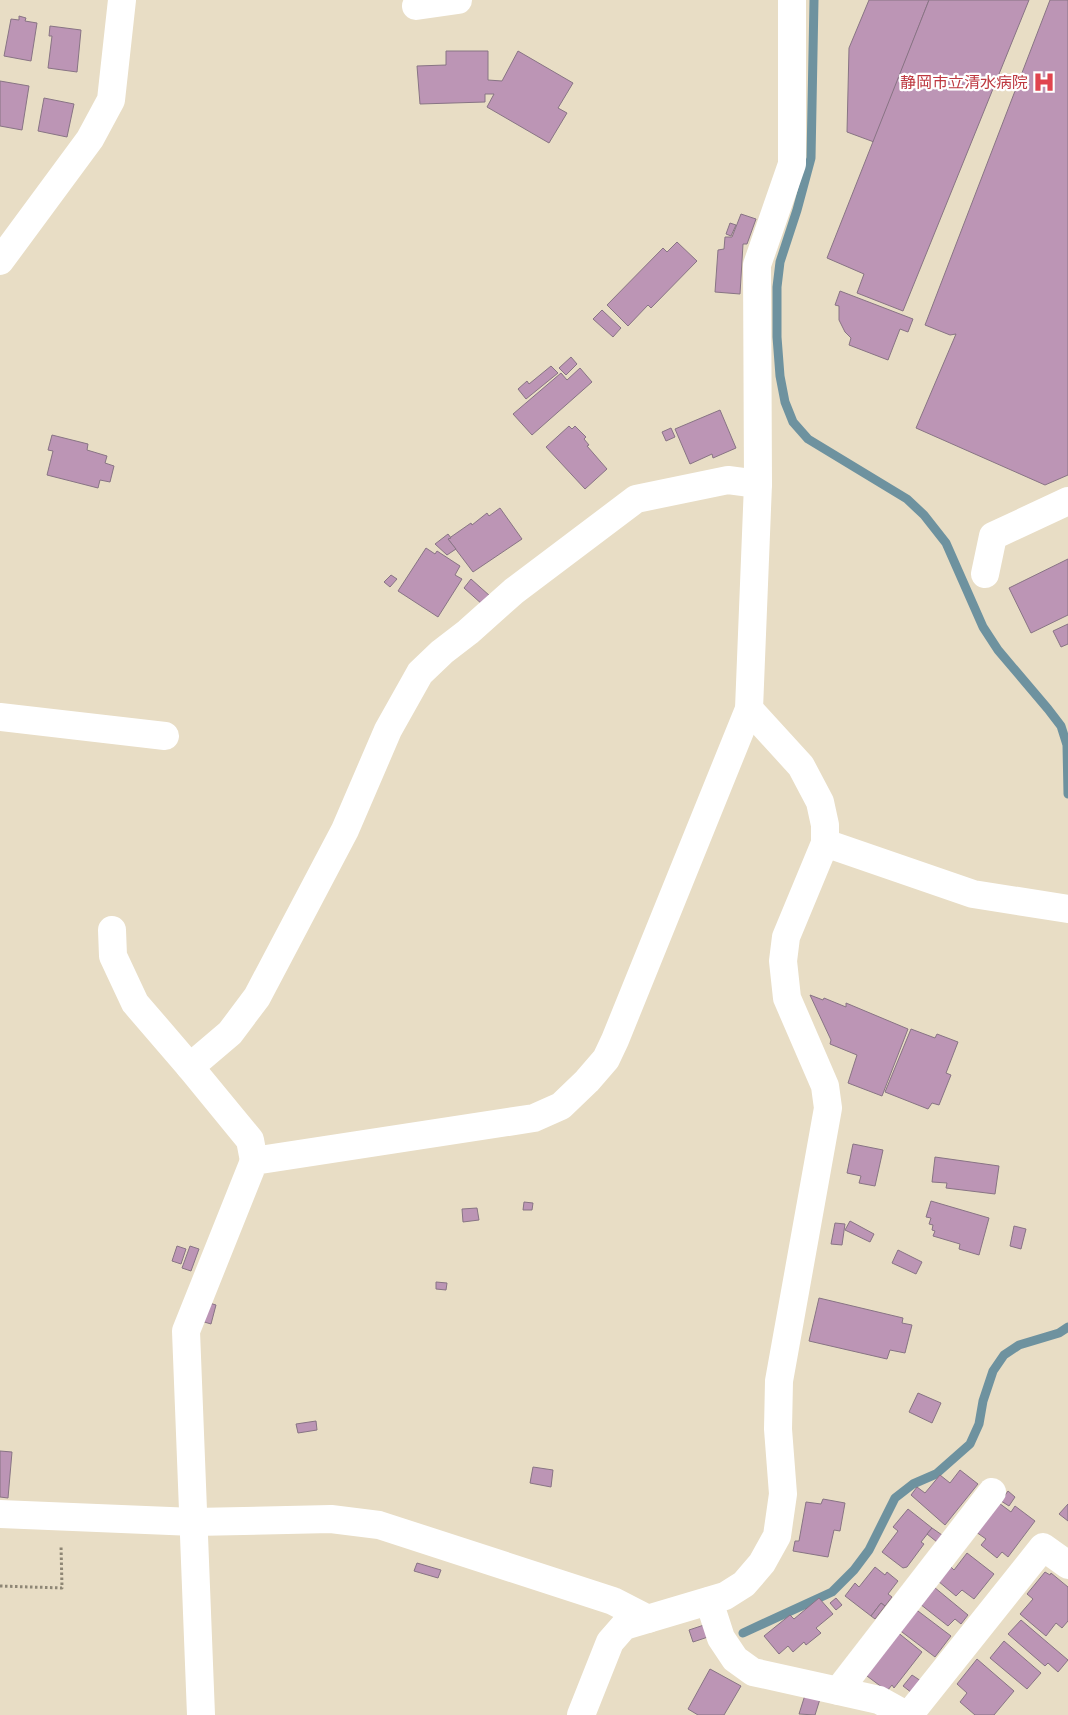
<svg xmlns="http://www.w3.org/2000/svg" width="1068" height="1715" viewBox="0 0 1068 1715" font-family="Quicksand,'Noto Sans JP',sans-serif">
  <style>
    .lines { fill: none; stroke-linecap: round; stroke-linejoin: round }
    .stream { stroke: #6e929f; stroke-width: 9 }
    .building { fill: #bc95b5; stroke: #887484 }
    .path { stroke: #8e8675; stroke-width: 3; stroke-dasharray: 2.5 2.5; stroke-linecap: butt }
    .minor { stroke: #fff; stroke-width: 28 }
    .labels { text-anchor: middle; stroke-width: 4.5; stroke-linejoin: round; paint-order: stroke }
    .health-label { font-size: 16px; fill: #be3a42; stroke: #fff; text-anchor: end }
  </style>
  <rect width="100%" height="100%" fill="#e8ddc5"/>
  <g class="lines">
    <g class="stream">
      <path d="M 814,0 L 811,158 L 797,210 L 780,262 L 777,287 L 777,337 L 780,376 L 785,402 L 793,422 L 808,439 L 907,499 L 924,515 L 946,543 L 983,627 L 998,650 L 1048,709 L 1061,726 L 1067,745 L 1068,794"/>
      <path d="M 743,1633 L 832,1592 L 854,1570 L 869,1550 L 895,1498 L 913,1484 L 936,1474 L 970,1444 L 979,1424 L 983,1401 L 993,1371 L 1004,1355 L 1019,1345 L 1059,1333 L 1068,1327"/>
    </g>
  </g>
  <g class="building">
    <path d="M 869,0 L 929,0 L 874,142 L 847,132 L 849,48 Z"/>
    <path d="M 929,0 L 1029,0 L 903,311 L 857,293 L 864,274 L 827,258 Z"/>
    <path d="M 1050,0 L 1068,0 L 1068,475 L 1045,485 L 916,428 L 956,334 L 950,335 L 925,325 Z"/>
    <path d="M 19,16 L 26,18 L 25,21 L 37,23 L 31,61 L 4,56 L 11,19 L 19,20 Z"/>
    <path d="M 50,26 L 81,30 L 77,72 L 48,68 L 52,36 L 49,36 Z"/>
    <path d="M 446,51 L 488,51 L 488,80 L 502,81 L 518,51 L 573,83 L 558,108 L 567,113 L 549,143 L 487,107 L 494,94 L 485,94 L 485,102 L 420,104 L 417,66 L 446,65 Z"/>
    <path d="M 0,81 L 29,86 L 22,130 L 0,126 Z"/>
    <path d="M 44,98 L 74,104 L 67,137 L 38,131 Z"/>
    <path d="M 741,214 L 756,219 L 747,244 L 743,244 L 740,294 L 715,292 L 718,250 L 724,249 L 725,237 L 732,237 Z"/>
    <path d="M 730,223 L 736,225 L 731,236 L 726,234 Z"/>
    <path d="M 677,242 L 697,261 L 651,308 L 648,305 L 628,326 L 607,305 L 663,248 L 667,252 Z"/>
    <path d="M 840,291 L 913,319 L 908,332 L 900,329 L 888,360 L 849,345 L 851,338 L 845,332 L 839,320 L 839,306 L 835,305 Z"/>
    <path d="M 602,310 L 621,328 L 613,337 L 593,319 Z"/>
    <path d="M 571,357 L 577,364 L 566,375 L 559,368 Z"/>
    <path d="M 551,366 L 558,373 L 526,399 L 518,389 L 527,381 L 529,384 Z"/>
    <path d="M 580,368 L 592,382 L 532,435 L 513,414 L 561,373 L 567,380 Z"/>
    <path d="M 720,410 L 736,448 L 713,458 L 712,454 L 690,464 L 675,429 Z"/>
    <path d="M 569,426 L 572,429 L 575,426 L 586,437 L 584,439 L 589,445 L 587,446 L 607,469 L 585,489 L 546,447 Z"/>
    <path d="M 671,428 L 675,437 L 666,441 L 662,432 Z"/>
    <path d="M 52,435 L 88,444 L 87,450 L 107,456 L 105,463 L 114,466 L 110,482 L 100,480 L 98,488 L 47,475 L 53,451 L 48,450 Z"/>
    <path d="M 500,508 L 522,539 L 473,572 L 448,539 L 471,523 L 472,525 L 487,513 L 489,516 Z"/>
    <path d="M 448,534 L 451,538 L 448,539 L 456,549 L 447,555 L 435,544 Z"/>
    <path d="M 426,548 L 435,554 L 437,551 L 460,566 L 455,575 L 462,579 L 438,617 L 398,591 Z"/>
    <path d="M 1068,559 L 1068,615 L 1031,633 L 1009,588 Z"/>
    <path d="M 391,575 L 397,579 L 390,587 L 384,582 Z"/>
    <path d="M 471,579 L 490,596 L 483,605 L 464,588 Z"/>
    <path d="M 1068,624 L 1068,644 L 1061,647 L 1053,631 Z"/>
    <path d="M 810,995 L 823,1000 L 824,998 L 846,1007 L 846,1003 L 908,1029 L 882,1096 L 848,1083 L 857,1055 L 830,1044 L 831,1040 Z"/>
    <path d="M 911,1029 L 935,1038 L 937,1034 L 958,1042 L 946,1073 L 951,1075 L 939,1105 L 932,1103 L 928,1109 L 885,1092 Z"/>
    <path d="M 853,1144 L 883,1150 L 875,1186 L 859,1183 L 861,1176 L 847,1173 Z"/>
    <path d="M 935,1157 L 999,1166 L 995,1194 L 946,1188 L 947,1183 L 932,1182 Z"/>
    <path d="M 931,1201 L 989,1218 L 979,1255 L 959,1249 L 960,1244 L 933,1236 L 935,1231 L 932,1230 L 933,1225 L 929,1224 L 931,1218 L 926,1217 Z"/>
    <path d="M 524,1202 L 533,1203 L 532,1210 L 523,1210 Z"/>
    <path d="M 477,1208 L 479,1220 L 463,1222 L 462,1209 Z"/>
    <path d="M 850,1221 L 874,1234 L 870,1242 L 845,1230 Z"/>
    <path d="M 835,1223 L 845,1224 L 842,1245 L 831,1244 Z"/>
    <path d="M 1014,1226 L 1026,1229 L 1021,1249 L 1010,1246 Z"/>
    <path d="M 177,1246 L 186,1249 L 181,1264 L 172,1261 Z"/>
    <path d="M 190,1246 L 199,1249 L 191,1271 L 182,1268 Z"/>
    <path d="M 898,1250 L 922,1262 L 916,1274 L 892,1263 Z"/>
    <path d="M 436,1282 L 447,1283 L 446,1290 L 436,1289 Z"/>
    <path d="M 819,1298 L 903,1318 L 902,1323 L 912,1325 L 905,1353 L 890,1350 L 887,1359 L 809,1341 Z"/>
    <path d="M 206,1302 L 216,1305 L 211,1324 L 201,1321 Z"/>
    <path d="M 918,1393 L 941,1403 L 932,1423 L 909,1412 Z"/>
    <path d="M 316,1421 L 317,1430 L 298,1433 L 296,1424 Z"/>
    <path d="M 0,1451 L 12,1452 L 8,1498 L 0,1497 Z"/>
    <path d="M 533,1467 L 553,1470 L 551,1487 L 530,1483 Z"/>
    <path d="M 960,1470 L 978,1484 L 945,1525 L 911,1495 L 917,1487 L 925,1493 L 940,1475 L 950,1483 Z"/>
    <path d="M 1008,1491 L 1015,1497 L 1009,1506 L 1001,1501 Z"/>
    <path d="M 823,1499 L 845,1503 L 840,1531 L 834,1530 L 828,1557 L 793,1551 L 795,1541 L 799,1541 L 806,1502 L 821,1504 Z"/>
    <path d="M 999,1503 L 1011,1512 L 1015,1506 L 1035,1521 L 1008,1557 L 1002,1552 L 997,1558 L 981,1545 L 986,1539 L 976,1532 Z"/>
    <path d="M 1068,1504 L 1068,1521 L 1059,1514 Z"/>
    <path d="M 908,1509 L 932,1528 L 921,1542 L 924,1544 L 907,1567 L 903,1568 L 882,1552 L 898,1531 L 893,1527 Z"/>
    <path d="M 932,1528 L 942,1535 L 937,1542 L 927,1534 Z"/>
    <path d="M 967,1553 L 994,1574 L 974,1599 L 962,1590 L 956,1596 L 938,1581 L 950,1566 L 954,1570 Z"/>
    <path d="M 417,1563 L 441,1570 L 438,1578 L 414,1571 Z"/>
    <path d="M 875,1567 L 885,1575 L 887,1572 L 898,1581 L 888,1594 L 892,1597 L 885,1606 L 881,1603 L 871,1616 L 845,1596 L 855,1583 L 859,1587 Z"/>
    <path d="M 1045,1572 L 1050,1575 L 1051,1573 L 1068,1587 L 1068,1621 L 1062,1628 L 1056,1623 L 1046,1636 L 1020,1614 L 1033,1599 L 1027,1594 Z"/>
    <path d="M 934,1587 L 968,1615 L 961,1624 L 955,1619 L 948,1626 L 920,1604 Z"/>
    <path d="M 819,1598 L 833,1614 L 816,1628 L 821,1633 L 806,1645 L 804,1642 L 793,1652 L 788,1646 L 779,1654 L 764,1636 L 790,1615 L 794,1619 Z"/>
    <path d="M 836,1598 L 842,1605 L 836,1610 L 830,1603 Z"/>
    <path d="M 881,1603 L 885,1606 L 875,1619 L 871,1616 Z"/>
    <path d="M 914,1608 L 951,1636 L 935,1657 L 898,1629 Z"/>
    <path d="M 1021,1620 L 1068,1660 L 1058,1672 L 1048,1663 L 1045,1666 L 1008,1634 Z"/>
    <path d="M 704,1625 L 708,1637 L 693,1642 L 689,1630 Z"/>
    <path d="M 896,1631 L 922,1652 L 894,1688 L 892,1685 L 887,1691 L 863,1673 Z"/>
    <path d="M 1004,1641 L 1041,1673 L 1027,1689 L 990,1658 Z"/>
    <path d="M 977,1659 L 1014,1691 L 994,1715 L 975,1715 L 960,1702 L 967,1693 L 957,1684 Z"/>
    <path d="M 710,1669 L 741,1686 L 724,1715 L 698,1715 L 688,1709 Z"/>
    <path d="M 912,1675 L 921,1681 L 912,1693 L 903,1686 Z"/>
    <path d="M 805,1695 L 820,1699 L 815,1715 L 799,1714 Z"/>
  </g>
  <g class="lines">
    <path class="path" d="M 0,1586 L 62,1588 L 61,1545"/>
    <g class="minor">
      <path d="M 416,6 L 458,0"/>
      <path d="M 0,261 L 90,139 L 111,100 L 122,0"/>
      <path d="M 985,574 L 993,536 L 1068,501"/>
      <path d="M 0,717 L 165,736"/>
      <path d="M 825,843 L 973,894 L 1068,909"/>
      <path d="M 112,930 L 113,956 L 135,1003 L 190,1067 L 250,1140 L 254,1161"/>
      <path d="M 190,1067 L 230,1033 L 257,997 L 345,830 L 388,730 L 420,673 L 442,652 L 468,632 L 514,591 L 636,499 L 728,480 L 758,484"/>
      <path d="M 0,1514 L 194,1522 L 331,1519 L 379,1525 L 613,1601 L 648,1619"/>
      <path d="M 709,1601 L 721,1638 L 735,1659 L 753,1672 L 879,1700 L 906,1715"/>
      <path d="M 838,1691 L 992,1492"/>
      <path d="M 201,1715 L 186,1331 L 254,1161 L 534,1118 L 561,1106 L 587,1081 L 606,1059 L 615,1040 L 749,709 L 758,484 L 757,265 L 792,164 L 792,0"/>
      <path d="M 581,1715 L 610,1642 L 624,1626 L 725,1596 L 744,1584 L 762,1563 L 777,1536 L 783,1494 L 778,1429 L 779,1381 L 828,1108 L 825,1086 L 787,998 L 783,961 L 786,937 L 825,843 L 825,825 L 820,802 L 801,766 L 749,709"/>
      <path d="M 909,1715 L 1043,1547 L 1068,1565"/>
    </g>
  </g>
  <defs>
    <g id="hospital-bare" transform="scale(1.725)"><path d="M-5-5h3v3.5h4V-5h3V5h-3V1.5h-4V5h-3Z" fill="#e0444e" stroke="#fff" stroke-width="2.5" paint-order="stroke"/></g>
  </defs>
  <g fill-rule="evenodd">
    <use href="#hospital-bare" x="1044" y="82"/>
  </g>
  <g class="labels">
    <g class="health-label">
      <text x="1028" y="88">静岡市立清水病院</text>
    </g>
  </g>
</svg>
